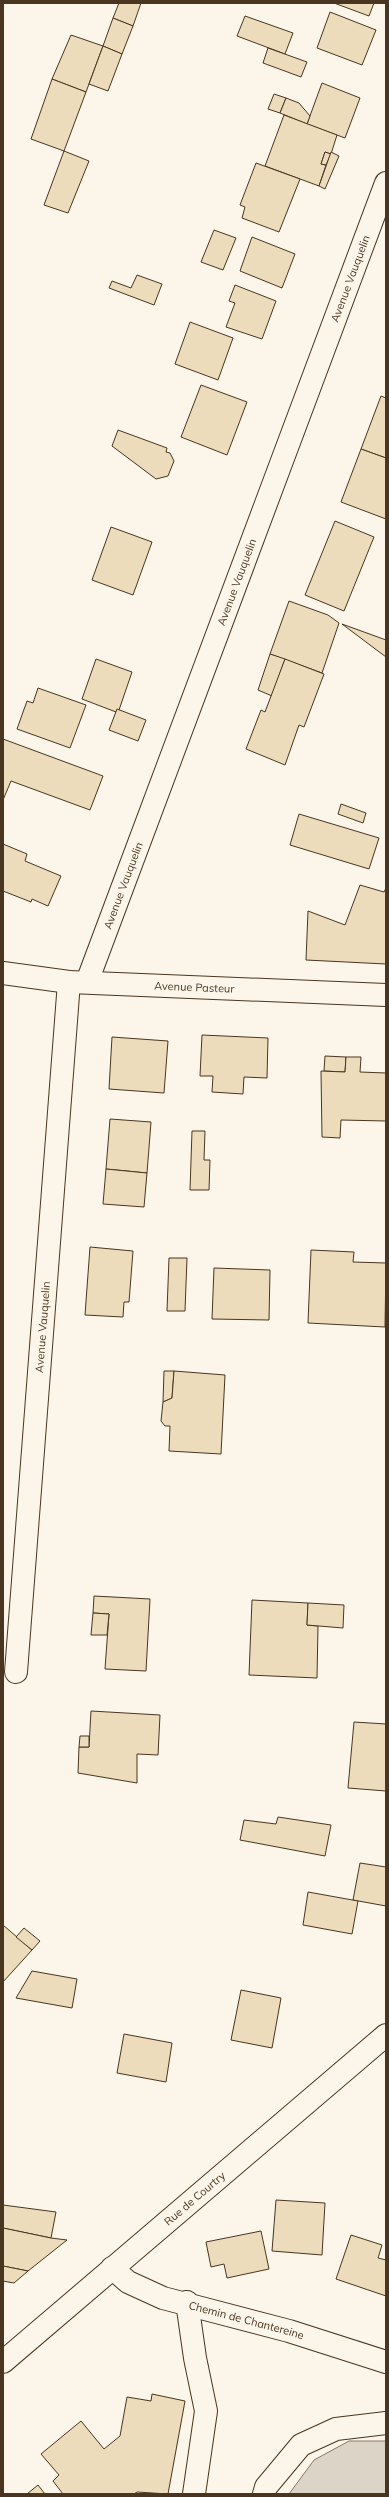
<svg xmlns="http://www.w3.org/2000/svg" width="389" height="2497" viewBox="0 0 389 2497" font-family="Mulish,sans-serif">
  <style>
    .water { fill: #dcd4c6; stroke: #887966 }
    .building { fill: #ecdcbc; stroke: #4a3520 }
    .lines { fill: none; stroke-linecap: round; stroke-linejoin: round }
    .minor-casing { stroke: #4a3520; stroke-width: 24 }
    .minor { stroke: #fbf6e9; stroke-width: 22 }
    .labels { text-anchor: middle; stroke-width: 3; stroke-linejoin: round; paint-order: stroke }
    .street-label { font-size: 11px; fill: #4a3520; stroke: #fbf6e9 }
  </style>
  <rect width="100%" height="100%" fill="#fbf6e9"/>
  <path class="water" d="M 349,2441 L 386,2441 L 386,2494 L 289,2494 L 314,2460 Z"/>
  <g class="building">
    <path d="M 119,3 L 141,3 L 133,26 L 113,18 Z"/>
    <path d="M 334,3 L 374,3 L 369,16 Z"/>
    <path d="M 330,12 L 376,30 L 362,65 L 317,48 Z"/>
    <path d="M 245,16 L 293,33 L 285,54 L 237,36 Z"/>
    <path d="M 113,18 L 133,26 L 122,54 L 103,46 Z"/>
    <path d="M 71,35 L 103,46 L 86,92 L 52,79 Z"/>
    <path d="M 103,46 L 122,54 L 108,91 L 89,84 Z"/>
    <path d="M 268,48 L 307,62 L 301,77 L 263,63 Z"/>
    <path d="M 52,79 L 86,92 L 64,151 L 31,139 Z"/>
    <path d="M 322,83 L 360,98 L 345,138 L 307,124 Z"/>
    <path d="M 274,94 L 286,98 L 280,113 L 268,109 Z"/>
    <path d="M 286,98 L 299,103 L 310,116 L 307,124 L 280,113 Z"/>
    <path d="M 284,115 L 337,135 L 331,154 L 325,152 L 321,164 L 326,165 L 319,186 L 265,166 Z"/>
    <path d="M 64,151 L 89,161 L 68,213 L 44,205 Z"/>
    <path d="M 325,152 L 331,154 L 326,165 L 321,164 Z"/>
    <path d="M 331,152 L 339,156 L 325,189 L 319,186 Z"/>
    <path d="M 256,163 L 300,179 L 279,232 L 242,218 L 245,207 L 240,205 Z"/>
    <path d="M 214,230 L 236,238 L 223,270 L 201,262 Z"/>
    <path d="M 252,237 L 295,254 L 282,288 L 240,271 Z"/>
    <path d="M 137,275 L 162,284 L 154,305 L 109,288 L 112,281 L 131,288 Z"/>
    <path d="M 235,285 L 276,301 L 262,339 L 226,327 L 235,303 L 229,301 Z"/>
    <path d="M 190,322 L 233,338 L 218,380 L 175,364 Z"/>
    <path d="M 201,385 L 247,402 L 227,455 L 181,437 Z"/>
    <path d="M 381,396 L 386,398 L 386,458 L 361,449 Z"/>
    <path d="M 118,430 L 167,448 L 166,452 L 170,453 L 174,461 L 168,476 L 156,479 L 112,446 Z"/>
    <path d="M 361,449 L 386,458 L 386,519 L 341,502 Z"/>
    <path d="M 335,521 L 374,537 L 344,611 L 305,595 Z"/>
    <path d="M 111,527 L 152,542 L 133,595 L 92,580 Z"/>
    <path d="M 289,601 L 328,615 L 339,623 L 322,673 L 270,654 Z"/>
    <path d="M 342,624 L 386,640 L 386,657 Z"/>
    <path d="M 270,654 L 285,659 L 272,696 L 258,690 Z"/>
    <path d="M 96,659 L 132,672 L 119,710 L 116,712 L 82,699 Z"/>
    <path d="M 285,659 L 324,674 L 304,727 L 299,725 L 285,765 L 246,749 L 261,710 L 265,712 Z"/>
    <path d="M 38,688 L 86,705 L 70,748 L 17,729 L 27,701 L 33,703 Z"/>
    <path d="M 117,709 L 146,720 L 138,741 L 109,730 Z"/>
    <path d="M 3,739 L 103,776 L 90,810 L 11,781 L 3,800 Z"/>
    <path d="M 341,804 L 366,813 L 363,823 L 338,814 Z"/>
    <path d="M 299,814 L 379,838 L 369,869 L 290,845 Z"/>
    <path d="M 3,844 L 27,854 L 25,861 L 61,876 L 48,906 L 32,899 L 31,902 L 3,891 Z"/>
    <path d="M 360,885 L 384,892 L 386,888 L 386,964 L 306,960 L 308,911 L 345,925 Z"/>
    <path d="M 202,1035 L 268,1038 L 267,1078 L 244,1077 L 243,1094 L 212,1092 L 213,1076 L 200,1076 Z"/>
    <path d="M 112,1037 L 168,1041 L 164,1093 L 109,1089 Z"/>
    <path d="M 325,1056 L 346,1057 L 345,1072 L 324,1071 Z"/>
    <path d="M 346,1057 L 361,1057 L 360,1072 L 386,1073 L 386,1121 L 341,1120 L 340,1138 L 322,1137 L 321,1071 L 345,1072 Z"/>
    <path d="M 110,1119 L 151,1122 L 147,1173 L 106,1169 Z"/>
    <path d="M 192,1131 L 205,1131 L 204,1160 L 210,1160 L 209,1190 L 190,1190 Z"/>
    <path d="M 106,1169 L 147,1173 L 144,1207 L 103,1204 Z"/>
    <path d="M 90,1247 L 133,1251 L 129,1302 L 124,1302 L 123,1317 L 85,1315 Z"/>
    <path d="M 311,1250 L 354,1252 L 353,1262 L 386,1263 L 385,1327 L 308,1323 Z"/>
    <path d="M 169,1258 L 187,1258 L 185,1311 L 167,1311 Z"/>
    <path d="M 214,1268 L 270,1270 L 269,1320 L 212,1319 Z"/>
    <path d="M 164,1371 L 174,1371 L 172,1398 L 163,1402 Z"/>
    <path d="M 174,1371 L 225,1375 L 221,1454 L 169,1451 L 170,1426 L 165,1426 L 161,1421 L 163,1402 L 172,1398 Z"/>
    <path d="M 94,1596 L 150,1599 L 146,1671 L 105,1669 L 109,1614 L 93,1613 Z"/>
    <path d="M 252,1600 L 308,1603 L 307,1625 L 318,1626 L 317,1678 L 249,1675 Z"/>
    <path d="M 308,1603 L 344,1605 L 343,1628 L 307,1625 Z"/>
    <path d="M 93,1613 L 109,1614 L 107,1635 L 91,1635 Z"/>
    <path d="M 91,1711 L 160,1715 L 158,1755 L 137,1754 L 137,1783 L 78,1773 L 79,1747 L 89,1747 Z"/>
    <path d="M 354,1722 L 386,1724 L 386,1791 L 348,1788 Z"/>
    <path d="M 80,1736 L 89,1736 L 89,1747 L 79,1747 Z"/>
    <path d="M 278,1817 L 331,1825 L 325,1856 L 240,1840 L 244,1820 L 276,1824 Z"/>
    <path d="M 360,1863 L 386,1867 L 386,1906 L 353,1900 Z"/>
    <path d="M 308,1892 L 358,1901 L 352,1934 L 303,1925 Z"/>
    <path d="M 3,1925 L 32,1950 L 3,1982 Z"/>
    <path d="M 24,1928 L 40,1941 L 32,1950 L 16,1937 Z"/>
    <path d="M 32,1971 L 77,1979 L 72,2008 L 16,1998 Z"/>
    <path d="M 241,1990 L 281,1998 L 272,2048 L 231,2040 Z"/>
    <path d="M 124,2034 L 172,2043 L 166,2082 L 117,2073 Z"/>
    <path d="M 276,2200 L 325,2203 L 322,2255 L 272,2251 Z"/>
    <path d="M 3,2205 L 56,2212 L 51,2238 L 3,2228 Z"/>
    <path d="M 3,2228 L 51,2238 L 67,2240 L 28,2271 L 3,2266 Z"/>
    <path d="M 261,2231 L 269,2269 L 227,2278 L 224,2264 L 211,2267 L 206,2242 Z"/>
    <path d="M 351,2235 L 382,2245 L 378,2258 L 386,2260 L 386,2296 L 336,2279 Z"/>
    <path d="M 3,2266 L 28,2271 L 14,2283 L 3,2281 Z"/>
    <path d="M 152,2394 L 185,2401 L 168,2494 L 137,2492 L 134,2494 L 63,2494 L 53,2481 L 59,2475 L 41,2454 L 81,2421 L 104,2449 L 120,2436 L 127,2397 L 151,2401 Z"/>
    <path d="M 38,2485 L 45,2494 L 27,2494 Z"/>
  </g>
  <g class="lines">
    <g class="minor-casing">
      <g id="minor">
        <path id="s1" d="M 3,973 L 69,982 L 386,995"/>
        <path id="s2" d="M 87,982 L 386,183"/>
        <path id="s3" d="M 16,1672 L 69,982"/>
        <path id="s4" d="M 112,2268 L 128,2282 L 163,2298 L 289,2331 L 386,2362"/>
        <path d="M 187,2302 L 195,2358 L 206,2411 L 194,2494"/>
        <path id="s5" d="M 3,2362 L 386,2035"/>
        <path d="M 264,2494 L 266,2487 L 301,2445 L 336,2429 L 386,2423"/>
      </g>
    </g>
    <use href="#minor" class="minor"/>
  </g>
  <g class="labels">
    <g class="street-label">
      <text dy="4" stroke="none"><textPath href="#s2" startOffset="751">Avenue Vauquelin</textPath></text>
      <text dy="4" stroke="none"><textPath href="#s2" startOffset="427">Avenue Vauquelin</textPath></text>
      <text dy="4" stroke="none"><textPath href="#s2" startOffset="103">Avenue Vauquelin</textPath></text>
      <text dy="4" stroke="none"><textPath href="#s1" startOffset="192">Avenue Pasteur</textPath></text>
      <text dy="4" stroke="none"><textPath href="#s3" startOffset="346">Avenue Vauquelin</textPath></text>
      <text dy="4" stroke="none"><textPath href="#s5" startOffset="252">Rue de Courtry</textPath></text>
      <text dy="4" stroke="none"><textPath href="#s4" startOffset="146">Chemin de Chantereine</textPath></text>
    </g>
  </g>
  <rect width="389" height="2497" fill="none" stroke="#4a3520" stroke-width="8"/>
</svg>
